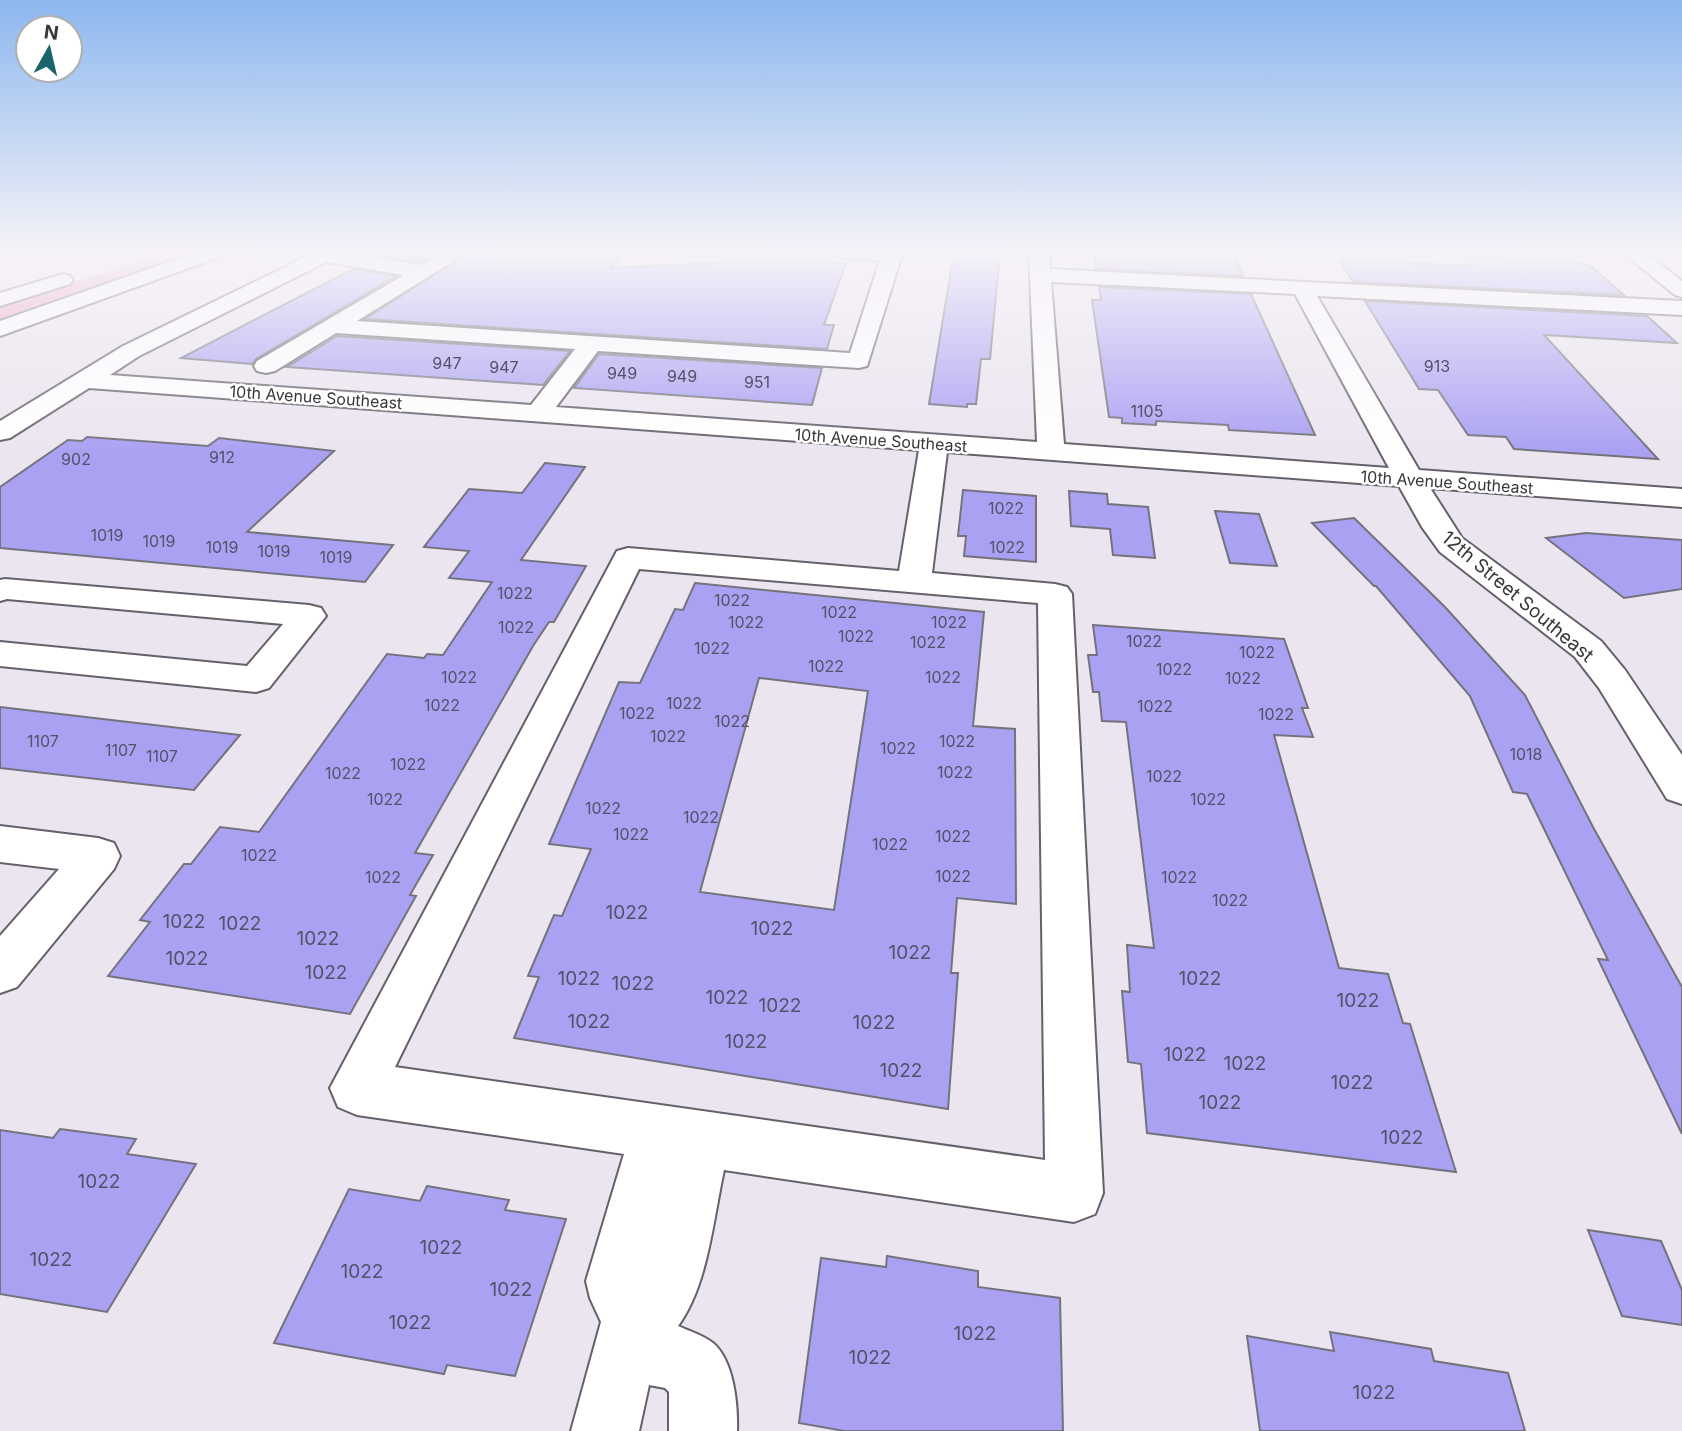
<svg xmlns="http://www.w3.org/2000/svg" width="1682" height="1431" viewBox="0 0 1682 1431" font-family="Inter,sans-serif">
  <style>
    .green { fill: #ea9ebb }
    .building { fill: #aba1f3; stroke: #74737d; stroke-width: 2; fill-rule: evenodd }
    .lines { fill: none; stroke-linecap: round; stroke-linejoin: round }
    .minor-casing { stroke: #656069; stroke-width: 4 }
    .highway-casing { stroke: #656069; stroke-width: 4 }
    .minor { fill: #fff; fill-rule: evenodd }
    .highway { fill: #fff; fill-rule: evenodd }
    .labels { text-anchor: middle; stroke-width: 5; stroke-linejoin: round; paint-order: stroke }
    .number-label { font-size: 16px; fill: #555168 }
    .far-street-label { font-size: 16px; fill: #38363a; stroke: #fff }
    .street-label { font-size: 19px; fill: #38363a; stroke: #fff }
    .near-number-label { font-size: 19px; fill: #555168 }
  </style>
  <rect width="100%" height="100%" fill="#ebe5ef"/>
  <path class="green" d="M 165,252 L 193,252 L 0,320 L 0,308 Z"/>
  <g class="building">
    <path d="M 387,252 L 439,252 L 421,262 L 380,256 Z"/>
    <path d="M 470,252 L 625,252 L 611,268 L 776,260 L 846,263 L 824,325 L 834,325 L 827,349 L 365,319 Z"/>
    <path d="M 954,252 L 1000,252 L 990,359 L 981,359 L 976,404 L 967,404 L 967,407 L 929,404 Z"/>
    <path d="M 1094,252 L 1232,252 L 1243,276 L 1096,269 Z"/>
    <path d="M 1463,257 L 1583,263 L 1593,268 L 1624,295 L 1353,282 L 1339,259 L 1471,266 Z"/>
    <path d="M 353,269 L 396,276 L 256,359 L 252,364 L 181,358 Z"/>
    <path d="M 1099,287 L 1251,294 L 1315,435 L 1229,430 L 1228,425 L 1156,421 L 1156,425 L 1122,423 L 1122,418 L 1109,417 L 1092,300 L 1101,300 Z"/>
    <path d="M 1365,301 L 1647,316 L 1677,343 L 1544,335 L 1658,459 L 1514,449 L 1506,437 L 1468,435 L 1438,390 L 1419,389 Z"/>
    <path d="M 337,336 L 570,351 L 543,385 L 287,367 Z"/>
    <path d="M 599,354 L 822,368 L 812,405 L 574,388 Z"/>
    <path d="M 87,437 L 208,446 L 219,438 L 334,451 L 247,532 L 393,545 L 365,582 L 0,548 L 0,487 L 68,440 L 82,441 Z"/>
    <path d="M 545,463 L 585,467 L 521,560 L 586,566 L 554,622 L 549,622 L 533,646 L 415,853 L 433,855 L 410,895 L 416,896 L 350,1014 L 108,976 L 150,922 L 140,920 L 184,864 L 191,864 L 220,827 L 259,832 L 387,654 L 424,658 L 427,654 L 443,655 L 492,582 L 449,578 L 469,551 L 424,547 L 469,489 L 522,493 Z"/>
    <path d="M 963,490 L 1036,496 L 1036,562 L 964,556 L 966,536 L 958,536 Z"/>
    <path d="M 1069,491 L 1107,494 L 1108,504 L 1148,507 L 1155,558 L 1113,555 L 1110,529 L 1071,526 Z"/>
    <path d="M 1215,511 L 1259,514 L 1277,566 L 1230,563 Z"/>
    <path d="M 1354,518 L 1445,607 L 1525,695 L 1593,827 L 1682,987 L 1682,1134 L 1598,959 L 1608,960 L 1527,794 L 1513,792 L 1470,696 L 1376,586 L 1374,586 L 1312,523 Z"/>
    <path d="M 1586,533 L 1682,540 L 1682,589 L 1624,598 L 1546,538 Z"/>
    <path d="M 695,583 L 984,612 L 973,726 L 1015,729 L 1016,904 L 957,898 L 951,973 L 958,973 L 948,1109 L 514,1038 L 539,977 L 528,976 L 554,915 L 562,916 L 591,849 L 549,844 L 619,682 L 640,683 L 675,609 L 683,610 ZM 759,678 L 868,691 L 834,910 L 700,892 Z"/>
    <path d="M 1093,625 L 1284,639 L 1308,708 L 1302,708 L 1313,737 L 1274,735 L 1339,968 L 1388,974 L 1403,1023 L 1410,1024 L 1456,1172 L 1147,1133 L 1141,1064 L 1128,1062 L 1122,991 L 1130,992 L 1127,945 L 1154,948 L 1126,722 L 1102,721 L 1099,692 L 1093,692 L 1088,655 L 1097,655 Z"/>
    <path d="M 0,707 L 240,735 L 194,790 L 0,768 Z"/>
    <path d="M 60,1129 L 136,1139 L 127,1154 L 196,1164 L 107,1312 L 0,1294 L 0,1130 L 53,1138 Z"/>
    <path d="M 427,1186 L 509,1200 L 505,1210 L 566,1219 L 515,1376 L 447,1365 L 444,1374 L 274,1343 L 349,1189 L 420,1201 Z"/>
    <path d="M 1588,1230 L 1661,1241 L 1682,1290 L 1682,1325 L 1622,1316 Z"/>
    <path d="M 887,1256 L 978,1271 L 978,1287 L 1060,1298 L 1063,1431 L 844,1431 L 799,1423 L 821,1258 L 886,1267 Z"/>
    <path d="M 1330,1332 L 1431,1349 L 1434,1361 L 1508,1373 L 1525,1431 L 1260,1431 L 1247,1336 L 1334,1351 Z"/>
  </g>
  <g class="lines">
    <g class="minor-casing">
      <g id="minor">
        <path d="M 316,252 L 342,252 L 421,265 L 444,252 L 468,252 L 357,321 L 850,353 L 880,260 L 842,258 L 832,252 L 900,252 L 902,255 L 867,366 L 859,368 L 598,351 L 556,407 L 1037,442 L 1029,252 L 1049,252 L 1050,269 L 1682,301 L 1682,315 L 1317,296 L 1419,470 L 1682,489 L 1682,507 L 1430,488 L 1462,538 L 1601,641 L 1625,670 L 1682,755 L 1682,804 L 1667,799 L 1599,688 L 1575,657 L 1440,552 L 1422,527 L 1399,486 L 947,452 L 932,573 L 1055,584 L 1067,587 L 1072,594 L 1103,1193 L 1095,1214 L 1074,1222 L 724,1170 C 713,1220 708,1285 678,1326 C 689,1331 703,1335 713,1343 C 734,1361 738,1405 737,1431 L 669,1431 L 669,1392 L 665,1388 L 649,1385 L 639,1431 L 571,1431 L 601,1322 L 590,1298 L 586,1281 L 624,1154 L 357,1115 L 338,1107 L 330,1088 L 617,551 L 628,548 L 899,571 L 919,450 L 89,388 L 10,438 L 0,440 L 0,421 L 123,346 ZM 326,262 L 404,275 L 257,361 L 254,366 L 257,371 L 266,373 L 275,371 L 336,333 L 575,349 L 531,405 L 110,375 L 139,356 ZM 1051,282 L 1295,294 L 1389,468 L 1064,444 ZM 639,569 L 1038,603 L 1045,1160 L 395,1067 Z"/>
        <path d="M 1622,252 L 1644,252 L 1682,281 L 1682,297 L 1675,295 Z"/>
        <path d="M 5,579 L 309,605 L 321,608 L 326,616 L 269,688 L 256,692 L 0,666 L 0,642 L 247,666 L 283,624 L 7,599 L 0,601 L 0,580 Z"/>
        <path d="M 0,826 L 98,838 L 114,843 L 120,856 L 114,869 L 17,987 L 0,993 L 0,936 L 59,869 L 0,862 Z"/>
      </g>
    </g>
    <g class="highway-casing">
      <g id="highway">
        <path d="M 197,252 L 225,252 L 222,256 L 0,336 L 0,321 Z"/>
        <path d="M 63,274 L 70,276 L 73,280 L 70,284 L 0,306 L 0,293 Z"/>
      </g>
    </g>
    <use href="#minor" class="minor"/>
    <use href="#highway" class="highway"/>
  </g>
  <linearGradient id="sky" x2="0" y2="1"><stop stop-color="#8cb7ef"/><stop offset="0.56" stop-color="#f6f3f8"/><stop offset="1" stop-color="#f6f3f8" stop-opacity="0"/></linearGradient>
  <rect width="1682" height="452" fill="url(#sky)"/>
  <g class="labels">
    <g class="number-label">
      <text x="447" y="369">947</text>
      <text x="1437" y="372">913</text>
      <text x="504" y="373">947</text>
      <text x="622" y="379">949</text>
      <text x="682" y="382">949</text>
      <text x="757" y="388">951</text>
      <text x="1147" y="417">1105</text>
      <text x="222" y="463">912</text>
      <text x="76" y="465">902</text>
      <text x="1006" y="514">1022</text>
      <text x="107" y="541">1019</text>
      <text x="159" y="547">1019</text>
      <text x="222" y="553">1019</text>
      <text x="1007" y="553">1022</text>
      <text x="274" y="557">1019</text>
      <text x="336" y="563">1019</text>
      <text x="515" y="599">1022</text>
      <text x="732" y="606">1022</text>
      <text x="839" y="618">1022</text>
      <text x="746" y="628">1022</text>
      <text x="949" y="628">1022</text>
      <text x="516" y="633">1022</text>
      <text x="856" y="642">1022</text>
      <text x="1144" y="647">1022</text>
      <text x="928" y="648">1022</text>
      <text x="712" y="654">1022</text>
      <text x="1257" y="658">1022</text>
      <text x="826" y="672">1022</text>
      <text x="1174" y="675">1022</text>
      <text x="459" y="683">1022</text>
      <text x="943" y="683">1022</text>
      <text x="1243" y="684">1022</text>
      <text x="684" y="709">1022</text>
      <text x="442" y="711">1022</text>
      <text x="1155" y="712">1022</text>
      <text x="637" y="719">1022</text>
      <text x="1276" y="720">1022</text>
      <text x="732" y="727">1022</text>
      <text x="668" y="742">1022</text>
      <text x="43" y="747">1107</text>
      <text x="957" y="747">1022</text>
      <text x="898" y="754">1022</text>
      <text x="121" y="756">1107</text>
      <text x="1526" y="760">1018</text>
      <text x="162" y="762">1107</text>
      <text x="408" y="770">1022</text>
      <text x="955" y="778">1022</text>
      <text x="343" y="779">1022</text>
      <text x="1164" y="782">1022</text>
      <text x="385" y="805">1022</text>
      <text x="1208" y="805">1022</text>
      <text x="603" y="814">1022</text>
      <text x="701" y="823">1022</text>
      <text x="631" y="840">1022</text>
      <text x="953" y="842">1022</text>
      <text x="890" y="850">1022</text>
      <text x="259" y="861">1022</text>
      <text x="953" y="882">1022</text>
      <text x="383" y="883">1022</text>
      <text x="1179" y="883">1022</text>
      <text x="1230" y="906">1022</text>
    </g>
    <g class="far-street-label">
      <text transform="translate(316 397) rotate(4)" y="6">10th Avenue Southeast</text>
      <text transform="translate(881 440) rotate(4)" y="6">10th Avenue Southeast</text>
      <text transform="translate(1447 482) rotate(4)" y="6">10th Avenue Southeast</text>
    </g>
    <g class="street-label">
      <text transform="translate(1518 596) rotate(40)" y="7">12th Street Southeast</text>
    </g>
    <g class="near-number-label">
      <text x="627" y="919">1022</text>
      <text x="184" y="928">1022</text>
      <text x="240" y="930">1022</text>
      <text x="772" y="935">1022</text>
      <text x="318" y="945">1022</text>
      <text x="910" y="959">1022</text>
      <text x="187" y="965">1022</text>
      <text x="326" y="979">1022</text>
      <text x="579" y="985">1022</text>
      <text x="1200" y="985">1022</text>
      <text x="633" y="990">1022</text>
      <text x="727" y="1004">1022</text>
      <text x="1358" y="1007">1022</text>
      <text x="780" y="1012">1022</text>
      <text x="589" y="1028">1022</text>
      <text x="874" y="1029">1022</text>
      <text x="746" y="1048">1022</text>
      <text x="1185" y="1061">1022</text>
      <text x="1245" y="1070">1022</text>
      <text x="901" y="1077">1022</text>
      <text x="1352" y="1089">1022</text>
      <text x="1220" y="1109">1022</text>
      <text x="1402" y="1144">1022</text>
      <text x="99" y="1188">1022</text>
      <text x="441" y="1254">1022</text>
      <text x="51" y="1266">1022</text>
      <text x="362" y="1278">1022</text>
      <text x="511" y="1296">1022</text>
      <text x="410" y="1329">1022</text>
      <text x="975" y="1340">1022</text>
      <text x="870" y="1364">1022</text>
      <text x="1374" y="1399">1022</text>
    </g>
  </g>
  <g transform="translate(49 49) rotate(8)"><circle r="33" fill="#ffffff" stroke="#afafb0" stroke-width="2"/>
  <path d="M0-5L12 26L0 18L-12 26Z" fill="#18666b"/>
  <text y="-10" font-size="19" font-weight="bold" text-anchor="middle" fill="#38363a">N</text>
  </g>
</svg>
